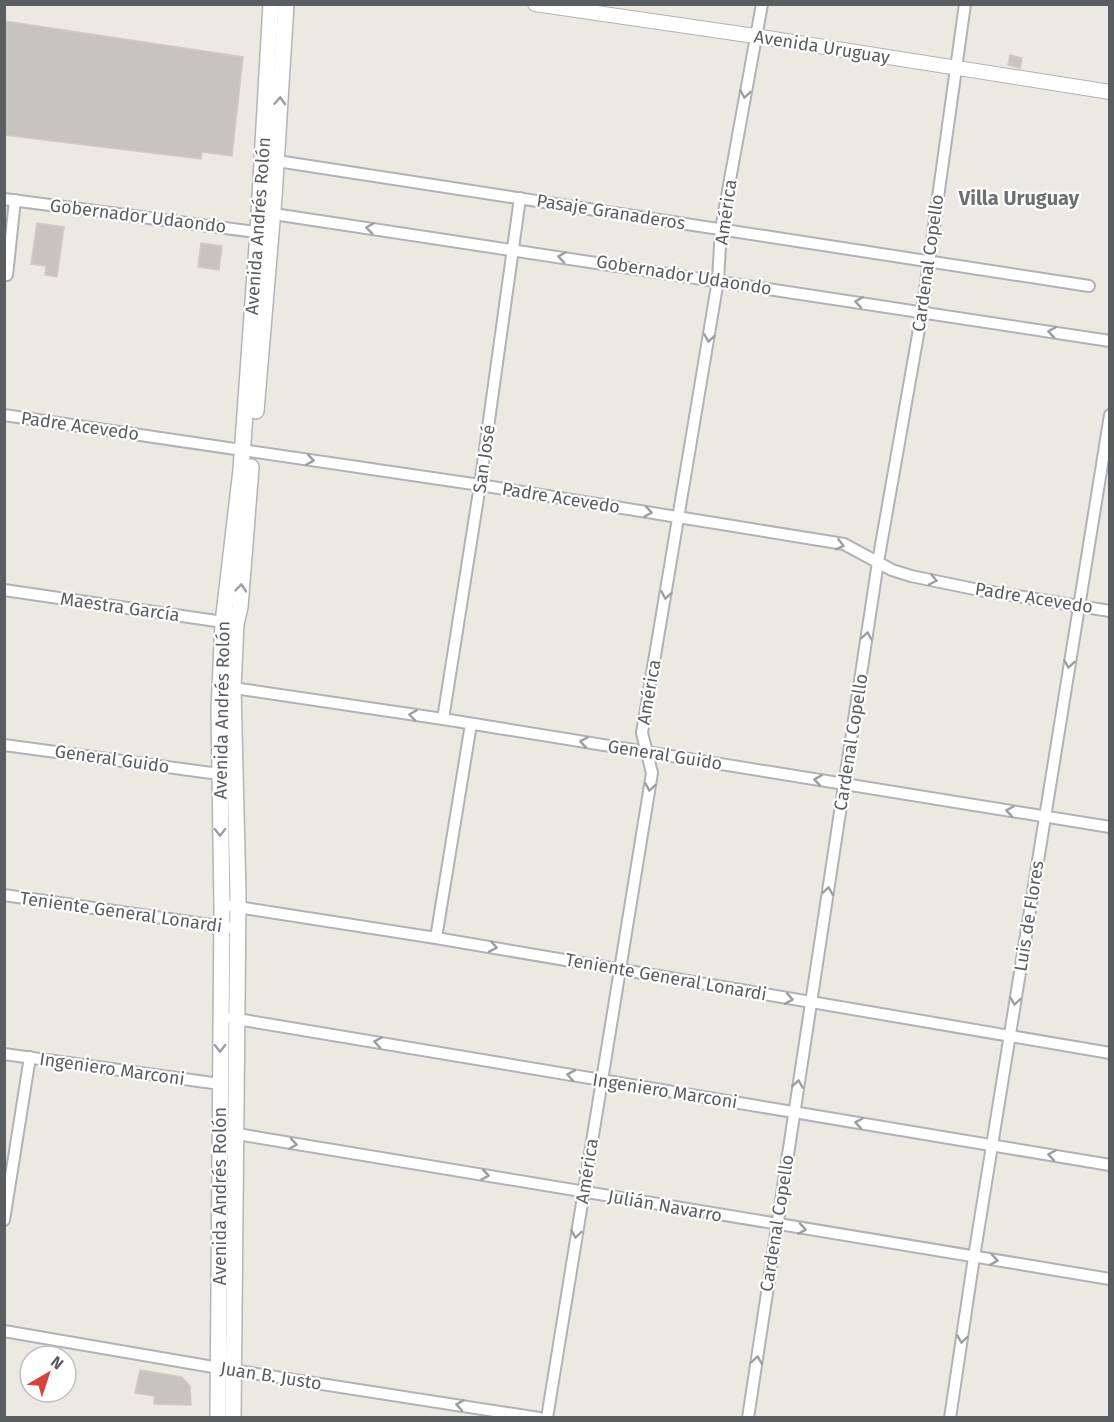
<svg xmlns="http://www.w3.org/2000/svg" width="1114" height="1422" viewBox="0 0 1114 1422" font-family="'Fira Sans',sans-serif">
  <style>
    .building { fill: #c7c4bf; stroke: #d0cbc1; stroke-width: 1.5 }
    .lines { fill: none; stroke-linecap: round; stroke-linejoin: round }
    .minor-casing { stroke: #b0b3b6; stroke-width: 14 }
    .tertiary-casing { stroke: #b0b3b6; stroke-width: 16 }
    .secondary-casing { stroke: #b2b5b8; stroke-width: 18 }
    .minor { stroke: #fff; stroke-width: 10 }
    .tertiary { stroke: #fff; stroke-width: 14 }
    .secondary { stroke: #fff; stroke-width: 15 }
    .oneway { stroke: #9d9ea0 }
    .labels { text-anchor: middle; stroke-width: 4.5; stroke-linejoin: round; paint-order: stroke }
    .street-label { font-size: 18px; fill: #5b5e61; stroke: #fff }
    .neighbourhood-label { font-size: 20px; font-weight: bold; fill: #6c7073; stroke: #fff }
  </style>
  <rect width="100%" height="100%" fill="#ece9e2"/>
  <g class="building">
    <path d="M 4,21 L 243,57 L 232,156 L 202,152 L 201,159 L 4,135 Z"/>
    <path d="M 1010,55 L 1022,58 L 1020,68 L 1008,65 Z"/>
    <path d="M 37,223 L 64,227 L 57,277 L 45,275 L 46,266 L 31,264 Z"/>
    <path d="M 201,243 L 222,246 L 219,270 L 198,267 Z"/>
    <path d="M 140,1370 L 182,1377 L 190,1386 L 191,1405 L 154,1404 L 154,1396 L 135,1393 Z"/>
  </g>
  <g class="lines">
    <g class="minor-casing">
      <g id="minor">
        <path d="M 277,161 L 1089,286"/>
        <path d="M 4,199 L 263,233"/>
        <path d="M 267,213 L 1110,341"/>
        <path d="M 7,275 L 15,200"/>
        <path d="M 4,415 L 480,485 L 844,544 L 892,570 L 911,576 L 979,590 L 1110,611"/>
        <path d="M 4,590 L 230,623"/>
        <path d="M 227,687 L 443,719 L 1110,827"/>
        <path d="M 443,719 L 480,485 L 520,198"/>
        <path d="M 4,745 L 219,774"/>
        <path d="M 4,895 L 238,929"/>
        <path d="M 231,906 L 436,938 L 1110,1053"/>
        <path d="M 436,938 L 471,724"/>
        <path d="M 231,1018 L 1110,1165"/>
        <path d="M 4,1054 L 220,1084"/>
        <path d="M 231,1133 L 1110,1279"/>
        <path d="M 4,1220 L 30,1057"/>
        <path d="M 4,1331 L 219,1368 L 539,1418"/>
        <path d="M 547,1418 L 652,773 L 642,733 L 718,280 L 721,229 L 762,4"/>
        <path d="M 748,1418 L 878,562 L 922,312 L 965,4"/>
        <path d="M 950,1418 L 974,1257 L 1110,415"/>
      </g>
    </g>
    <g class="tertiary-casing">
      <path id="tertiary" d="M 535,4 L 755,36 L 1110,92"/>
    </g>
    <g class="secondary-casing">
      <g id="secondary">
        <path d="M 256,411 L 274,197 L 286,4"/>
        <path d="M 218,1418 L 222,905 L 219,709 L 223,623 L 241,470 L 258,232 L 271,4"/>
        <path d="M 233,1418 L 238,895 L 233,688 L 236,624 L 240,607 L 251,467"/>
      </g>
    </g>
    <use href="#minor" class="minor"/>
    <use href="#tertiary" class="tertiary"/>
    <use href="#secondary" class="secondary"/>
  </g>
  <defs><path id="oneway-chevron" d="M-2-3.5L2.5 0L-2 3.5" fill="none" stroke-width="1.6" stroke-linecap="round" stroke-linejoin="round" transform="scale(1.5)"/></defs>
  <g class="oneway">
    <use href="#oneway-chevron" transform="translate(745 94) rotate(100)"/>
    <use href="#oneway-chevron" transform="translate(280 101) rotate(-87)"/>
    <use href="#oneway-chevron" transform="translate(370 228) rotate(-172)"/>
    <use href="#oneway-chevron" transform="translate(562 257) rotate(-171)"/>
    <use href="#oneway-chevron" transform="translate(859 302) rotate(-171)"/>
    <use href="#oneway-chevron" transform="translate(1052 332) rotate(-171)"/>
    <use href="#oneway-chevron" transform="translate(709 338) rotate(99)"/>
    <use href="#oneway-chevron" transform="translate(310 460) rotate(9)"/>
    <use href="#oneway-chevron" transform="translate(648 512) rotate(9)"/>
    <use href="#oneway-chevron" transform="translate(840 545) rotate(14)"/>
    <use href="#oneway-chevron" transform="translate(933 580) rotate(12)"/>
    <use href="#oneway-chevron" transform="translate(241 588) rotate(-85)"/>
    <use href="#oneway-chevron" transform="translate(666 595) rotate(100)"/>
    <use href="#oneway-chevron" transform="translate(867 636) rotate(-81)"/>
    <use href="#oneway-chevron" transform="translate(1069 664) rotate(99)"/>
    <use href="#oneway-chevron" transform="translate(413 715) rotate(-172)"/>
    <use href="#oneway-chevron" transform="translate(584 742) rotate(-171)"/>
    <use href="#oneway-chevron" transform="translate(818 780) rotate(-171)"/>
    <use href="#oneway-chevron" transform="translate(650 787) rotate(99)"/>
    <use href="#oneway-chevron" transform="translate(1010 811) rotate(-171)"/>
    <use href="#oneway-chevron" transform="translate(220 832) rotate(89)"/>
    <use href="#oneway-chevron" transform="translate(828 891) rotate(-81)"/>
    <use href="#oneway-chevron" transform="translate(493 947) rotate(10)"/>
    <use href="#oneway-chevron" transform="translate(789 999) rotate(10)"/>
    <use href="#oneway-chevron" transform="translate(1015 1001) rotate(99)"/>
    <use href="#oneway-chevron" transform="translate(378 1042) rotate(-170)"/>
    <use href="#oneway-chevron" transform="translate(220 1048) rotate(90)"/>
    <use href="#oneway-chevron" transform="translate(571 1075) rotate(-170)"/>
    <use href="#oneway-chevron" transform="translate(798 1084) rotate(-81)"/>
    <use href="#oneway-chevron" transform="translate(859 1123) rotate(-171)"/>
    <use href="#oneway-chevron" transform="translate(293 1144) rotate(9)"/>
    <use href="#oneway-chevron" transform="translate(1052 1155) rotate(-171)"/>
    <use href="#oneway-chevron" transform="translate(485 1175) rotate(9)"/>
    <use href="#oneway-chevron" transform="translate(802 1229) rotate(9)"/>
    <use href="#oneway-chevron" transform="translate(576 1234) rotate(99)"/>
    <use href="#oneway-chevron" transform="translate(994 1260) rotate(9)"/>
    <use href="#oneway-chevron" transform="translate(962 1339) rotate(98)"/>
    <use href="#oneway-chevron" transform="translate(757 1360) rotate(-82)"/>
    <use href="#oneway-chevron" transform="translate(460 1405) rotate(-171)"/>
  </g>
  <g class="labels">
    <g class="street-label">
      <text transform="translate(822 47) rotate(9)" y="6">Avenida Uruguay</text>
      <text transform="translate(611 212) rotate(9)" y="6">Pasaje Granaderos</text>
      <text transform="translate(726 212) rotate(-82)" y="6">América</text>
      <text transform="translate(138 216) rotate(7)" y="6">Gobernador Udaondo</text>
      <text transform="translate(258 226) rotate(-86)" y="6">Avenida Andrés Rolón</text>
      <text transform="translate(928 263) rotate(-82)" y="6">Cardenal Copello</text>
      <text transform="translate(684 275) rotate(9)" y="6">Gobernador Udaondo</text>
      <text transform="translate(80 426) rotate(8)" y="6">Padre Acevedo</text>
      <text transform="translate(484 459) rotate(-82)" y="6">San José</text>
      <text transform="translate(561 498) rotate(9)" y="6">Padre Acevedo</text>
      <text transform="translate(1034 598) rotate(9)" y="6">Padre Acevedo</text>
      <text transform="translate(120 607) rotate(8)" y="6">Maestra García</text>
      <text transform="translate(649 692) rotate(-80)" y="6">América</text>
      <text transform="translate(222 710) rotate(-89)" y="6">Avenida Andrés Rolón</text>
      <text transform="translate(851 742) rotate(-81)" y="6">Cardenal Copello</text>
      <text transform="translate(665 755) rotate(9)" y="6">General Guido</text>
      <text transform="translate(112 759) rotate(8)" y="6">General Guido</text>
      <text transform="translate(121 912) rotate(8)" y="6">Teniente General Lonardi</text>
      <text transform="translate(1029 916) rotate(-81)" y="6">Luis de Flores</text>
      <text transform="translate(666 977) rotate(10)" y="6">Teniente General Lonardi</text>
      <text transform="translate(112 1069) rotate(8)" y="6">Ingeniero Marconi</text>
      <text transform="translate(665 1091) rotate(9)" y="6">Ingeniero Marconi</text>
      <text transform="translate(587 1171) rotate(-81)" y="6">América</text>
      <text transform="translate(220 1196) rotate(-90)" y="6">Avenida Andrés Rolón</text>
      <text transform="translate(665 1206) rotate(10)" y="6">Julián Navarro</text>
      <text transform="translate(777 1223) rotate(-81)" y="6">Cardenal Copello</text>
      <text transform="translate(271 1376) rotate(9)" y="6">Juan B. Justo</text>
    </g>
    <g class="neighbourhood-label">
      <text x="1019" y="205">Villa Uruguay</text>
    </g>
  </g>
  <rect width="1114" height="1422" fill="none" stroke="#5b5e61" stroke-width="12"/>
  <g transform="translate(48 1374) rotate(39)"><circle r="28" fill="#ffffff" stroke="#bdbfc0" stroke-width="1.5"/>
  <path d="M0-4.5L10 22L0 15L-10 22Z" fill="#d6433e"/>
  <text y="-9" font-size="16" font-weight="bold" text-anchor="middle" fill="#5b5e61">N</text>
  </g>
</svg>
